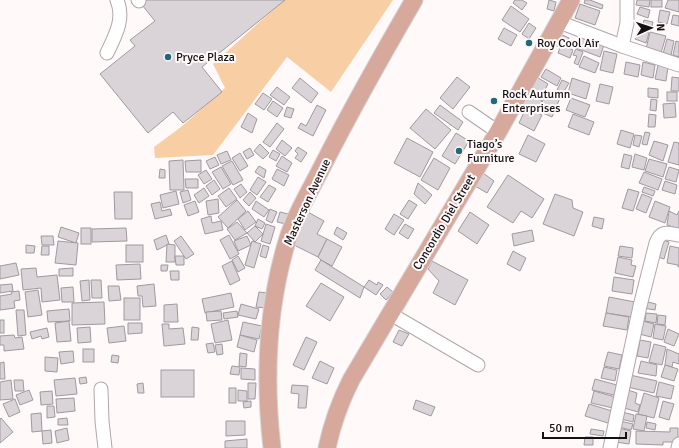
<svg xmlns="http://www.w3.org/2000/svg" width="679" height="448" viewBox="0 0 679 448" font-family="Signika,sans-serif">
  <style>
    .green { fill: #f8cfa5 }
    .building { fill: #dad4d9; stroke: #a0999e }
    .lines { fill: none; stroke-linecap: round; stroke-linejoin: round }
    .minor-casing { stroke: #afa6a8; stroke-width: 15 }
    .major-casing { stroke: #d5d4d4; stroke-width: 19 }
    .minor { stroke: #fff; stroke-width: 13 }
    .major { stroke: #d7a99d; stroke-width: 17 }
    .poi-dot { fill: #216a76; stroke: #fff9fa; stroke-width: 1.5 }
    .labels { text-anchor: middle; stroke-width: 4; stroke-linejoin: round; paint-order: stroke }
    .poi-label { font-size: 12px; fill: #141112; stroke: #fff9fa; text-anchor: start }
    .street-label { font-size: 12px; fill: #141112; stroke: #fff9fa }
  </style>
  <rect width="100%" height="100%" fill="#fff9fa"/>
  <path class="green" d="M 284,0 L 393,0 L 331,92 L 287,57 L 213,155 L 155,158 L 154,147 L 181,127 L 225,88 L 213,64 Z"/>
  <g class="building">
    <path d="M 138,0 L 285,0 L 202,67 L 222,92 L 183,123 L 173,112 L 148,133 L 100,74 L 135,46 L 130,40 L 155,21 Z"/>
    <path d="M 515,0 L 522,0 L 527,3 L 522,10 L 513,3 Z"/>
    <path d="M 549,0 L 556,2 L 554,11 L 547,9 Z"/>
    <path d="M 585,0 L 590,0 L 603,5 L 602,9 L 584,3 Z"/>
    <path d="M 637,0 L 650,0 L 649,7 L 636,5 Z"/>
    <rect x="651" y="0" width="11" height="7"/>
    <path d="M 668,0 L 679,0 L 679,12 L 665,8 Z"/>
    <path d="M 580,4 L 600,11 L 595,25 L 575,18 Z"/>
    <path d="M 511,6 L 529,19 L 520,32 L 502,20 Z"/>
    <path d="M 640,7 L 650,10 L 648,18 L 637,14 Z"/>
    <path d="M 660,10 L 670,12 L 667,24 L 658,22 Z"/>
    <path d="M 673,15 L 679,16 L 679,26 L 671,24 Z"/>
    <path d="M 644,20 L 653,22 L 651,30 L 642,28 Z"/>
    <path d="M 529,23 L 536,28 L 529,39 L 522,34 Z"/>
    <path d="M 504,28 L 517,35 L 511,46 L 498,39 Z"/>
    <path d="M 639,29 L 649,33 L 646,43 L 635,39 Z"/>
    <path d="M 650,32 L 666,36 L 661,53 L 646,49 Z"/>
    <path d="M 560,34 L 569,38 L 563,49 L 555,45 Z"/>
    <path d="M 581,36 L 604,45 L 600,57 L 576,48 Z"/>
    <path d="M 667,39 L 674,41 L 671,55 L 663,54 Z"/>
    <path d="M 676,41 L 679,42 L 679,57 L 673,55 Z"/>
    <path d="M 561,45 L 573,50 L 570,58 L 558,53 Z"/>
    <path d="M 576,49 L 583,52 L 578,65 L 574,63 L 577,56 L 573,55 Z"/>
    <path d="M 604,51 L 617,54 L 613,73 L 600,70 Z"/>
    <path d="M 584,56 L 599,63 L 595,73 L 579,67 Z"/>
    <path d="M 626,62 L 640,65 L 638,77 L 624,74 Z"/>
    <path d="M 643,62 L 655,65 L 653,78 L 641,75 Z"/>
    <path d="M 658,65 L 668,67 L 666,81 L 655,79 Z"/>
    <path d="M 546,69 L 561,78 L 557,86 L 541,77 Z"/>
    <path d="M 532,74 L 548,84 L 541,97 L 524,87 Z"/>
    <path d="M 457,77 L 470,87 L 453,109 L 440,98 Z"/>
    <path d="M 672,77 L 679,78 L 679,91 L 671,91 Z"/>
    <path d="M 300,78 L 318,93 L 311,103 L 292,88 Z"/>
    <path d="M 572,78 L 590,84 L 586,99 L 568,93 Z"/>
    <path d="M 562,80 L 569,83 L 563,93 L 557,90 Z"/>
    <path d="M 600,84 L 613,87 L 609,104 L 596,101 Z"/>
    <path d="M 277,87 L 290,97 L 284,105 L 270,95 Z"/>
    <path d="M 648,88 L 658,89 L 658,98 L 648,97 Z"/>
    <path d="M 524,90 L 542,101 L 536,112 L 517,101 Z"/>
    <rect x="667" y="92" width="10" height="9"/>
    <path d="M 263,93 L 272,99 L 264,110 L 255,104 Z"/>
    <path d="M 546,93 L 560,98 L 552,117 L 538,111 Z"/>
    <path d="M 571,98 L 590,105 L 585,117 L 566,110 Z"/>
    <path d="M 651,99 L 657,100 L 656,111 L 650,110 Z"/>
    <path d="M 273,101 L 283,108 L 277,117 L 267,110 Z"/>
    <path d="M 675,103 L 676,117 L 664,118 L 663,104 Z"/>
    <path d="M 317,105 L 326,110 L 313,136 L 298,128 L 301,123 L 306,126 Z"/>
    <path d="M 440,105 L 463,122 L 458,130 L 434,113 Z"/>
    <path d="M 287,107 L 294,109 L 291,118 L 284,116 Z"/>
    <path d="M 526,108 L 542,115 L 534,131 L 519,123 Z"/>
    <path d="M 426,109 L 451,130 L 435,149 L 410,128 Z"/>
    <path d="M 248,113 L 257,119 L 252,133 L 241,127 Z"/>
    <path d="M 573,114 L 594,122 L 589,135 L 568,127 Z"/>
    <path d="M 649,114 L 656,115 L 655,127 L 648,127 Z"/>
    <path d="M 277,123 L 284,129 L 270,147 L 263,142 Z"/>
    <path d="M 621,130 L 634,134 L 630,148 L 617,144 Z"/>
    <path d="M 645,132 L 650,133 L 647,145 L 642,144 Z"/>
    <path d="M 456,133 L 469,141 L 455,164 L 442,156 Z"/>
    <path d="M 528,135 L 545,144 L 536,162 L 519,154 Z"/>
    <path d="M 635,135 L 642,136 L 639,147 L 633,145 Z"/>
    <path d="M 407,138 L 433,152 L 420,177 L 394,163 Z"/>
    <path d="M 282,140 L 292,148 L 285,156 L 276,149 Z"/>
    <path d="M 654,141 L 668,145 L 663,161 L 649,155 Z"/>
    <path d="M 674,142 L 679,143 L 679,165 L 668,162 Z"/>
    <path d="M 260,144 L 269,153 L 263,159 L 254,151 Z"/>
    <path d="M 298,147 L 307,153 L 301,162 L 295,158 L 298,154 L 295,151 Z"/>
    <path d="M 250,148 L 254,155 L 247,159 L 243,152 Z"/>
    <path d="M 273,150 L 280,154 L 276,161 L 269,157 Z"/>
    <path d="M 227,151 L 231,160 L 221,164 L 217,155 Z"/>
    <path d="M 240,153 L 248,166 L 240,171 L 232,158 Z"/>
    <path d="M 624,154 L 632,156 L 629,169 L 621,167 Z"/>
    <path d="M 635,154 L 647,158 L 644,170 L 632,167 Z"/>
    <path d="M 282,156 L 292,163 L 287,172 L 276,166 Z"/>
    <path d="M 215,157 L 219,165 L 210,169 L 206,161 Z"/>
    <path d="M 434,158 L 450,168 L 438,190 L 421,180 Z"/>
    <path d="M 649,159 L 667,164 L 663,177 L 645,171 Z"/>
    <path d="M 183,160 L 184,190 L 170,190 L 169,161 Z"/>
    <path d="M 201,160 L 201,172 L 186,172 L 185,161 Z"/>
    <path d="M 232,161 L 243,180 L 233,185 L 222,166 Z"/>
    <path d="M 259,166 L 266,170 L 264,178 L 255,172 Z"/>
    <path d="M 221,167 L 231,184 L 223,189 L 212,172 Z"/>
    <path d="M 669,167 L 679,170 L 676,182 L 665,179 Z"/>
    <path d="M 160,169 L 165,170 L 165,178 L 159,178 Z"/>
    <path d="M 277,169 L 289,175 L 284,186 L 272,179 Z"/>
    <path d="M 206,170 L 212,179 L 204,184 L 198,175 Z"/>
    <path d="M 644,172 L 662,179 L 658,190 L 639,183 Z"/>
    <path d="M 483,173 L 494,181 L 487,193 L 475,186 Z"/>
    <path d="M 508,175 L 544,199 L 532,218 L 521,211 L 513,223 L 487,207 Z"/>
    <path d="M 258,177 L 266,182 L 257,195 L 250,190 Z"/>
    <path d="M 185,179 L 198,179 L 198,188 L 186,188 Z"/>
    <path d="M 214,180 L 220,189 L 212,195 L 206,186 Z"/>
    <path d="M 665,181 L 677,185 L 675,194 L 662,190 Z"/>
    <path d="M 418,183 L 432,195 L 425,204 L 414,194 Z"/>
    <path d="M 241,184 L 247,192 L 240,198 L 234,189 Z"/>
    <path d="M 269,185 L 276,189 L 268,202 L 260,197 Z"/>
    <path d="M 644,187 L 655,191 L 653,196 L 642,192 Z"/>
    <path d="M 204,188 L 209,196 L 199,203 L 194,195 Z"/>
    <path d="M 229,188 L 237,199 L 226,207 L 218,196 Z"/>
    <path d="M 628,189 L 639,192 L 633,211 L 622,208 Z"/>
    <path d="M 188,190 L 191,200 L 183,203 L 180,192 Z"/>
    <path d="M 176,191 L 179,204 L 163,208 L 160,195 Z"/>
    <path d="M 114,192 L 132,192 L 132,219 L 115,219 Z"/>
    <path d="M 250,192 L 256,198 L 249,206 L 243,200 Z"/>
    <path d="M 555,194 L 572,200 L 573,208 L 583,212 L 574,236 L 543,224 Z"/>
    <path d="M 642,194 L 652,198 L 646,213 L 636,209 Z"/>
    <path d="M 218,199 L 219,213 L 208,215 L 206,201 Z"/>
    <path d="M 237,200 L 246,211 L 228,228 L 218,217 Z"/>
    <path d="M 409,200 L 417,205 L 408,219 L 400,214 Z"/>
    <path d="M 195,201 L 199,212 L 188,216 L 184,205 Z"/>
    <path d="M 256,201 L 269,210 L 264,217 L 252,209 Z"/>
    <path d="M 655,201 L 670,207 L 665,223 L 649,217 Z"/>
    <path d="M 160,202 L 162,211 L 170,209 L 172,215 L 155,219 L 151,204 Z"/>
    <path d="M 270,209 L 277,212 L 272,223 L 266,220 Z"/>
    <path d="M 248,211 L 256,222 L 245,230 L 238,219 Z"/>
    <path d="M 306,211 L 324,221 L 317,234 L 327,239 L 318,257 L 290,243 Z"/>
    <path d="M 669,211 L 677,215 L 679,211 L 679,229 L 667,225 Z"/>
    <path d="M 280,212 L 288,214 L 286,224 L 277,222 Z"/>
    <path d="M 470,212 L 489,225 L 477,244 L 458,231 Z"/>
    <path d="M 394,214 L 404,220 L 394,235 L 385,229 Z"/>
    <path d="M 211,216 L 212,223 L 221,221 L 223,230 L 205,234 L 201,219 Z"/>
    <path d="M 594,217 L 604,219 L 602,229 L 592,226 Z"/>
    <path d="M 258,219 L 265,223 L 262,229 L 255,226 Z"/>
    <path d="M 237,222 L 247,233 L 235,240 L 227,229 Z"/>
    <path d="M 266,224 L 275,227 L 270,244 L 261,241 Z"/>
    <path d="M 405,224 L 414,229 L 408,239 L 399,233 Z"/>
    <path d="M 255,226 L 263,234 L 255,242 L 247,233 Z"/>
    <path d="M 61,227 L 79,233 L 76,243 L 58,237 Z"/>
    <path d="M 337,227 L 347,233 L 343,240 L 334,234 Z"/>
    <rect x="81" y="228" width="10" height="16"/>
    <path d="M 126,228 L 127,241 L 92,242 L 92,229 Z"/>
    <path d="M 532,230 L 534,241 L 514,246 L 512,234 Z"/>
    <path d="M 166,235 L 169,244 L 157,250 L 154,240 Z"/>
    <path d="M 229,235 L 239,254 L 230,259 L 220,240 Z"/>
    <path d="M 41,236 L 53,236 L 54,245 L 42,245 Z"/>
    <path d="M 181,236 L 194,254 L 186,259 L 174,241 Z"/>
    <path d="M 247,236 L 251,245 L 238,251 L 234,241 Z"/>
    <path d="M 327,239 L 342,247 L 332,266 L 321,260 L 318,257 Z"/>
    <path d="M 660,239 L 669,242 L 664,259 L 655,256 Z"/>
    <path d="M 58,241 L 78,243 L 76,265 L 55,263 Z"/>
    <path d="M 252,241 L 261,244 L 254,268 L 245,265 Z"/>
    <path d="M 167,244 L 175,245 L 175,262 L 166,262 Z"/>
    <path d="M 26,245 L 35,246 L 34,253 L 26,253 Z"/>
    <rect x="126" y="245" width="17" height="17"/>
    <path d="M 263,245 L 269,247 L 266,258 L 260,256 Z"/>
    <path d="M 42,246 L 49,246 L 49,255 L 41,255 Z"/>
    <path d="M 620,246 L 633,248 L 632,258 L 618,256 Z"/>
    <path d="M 670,246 L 679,248 L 679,267 L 678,267 L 678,265 L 667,263 Z"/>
    <path d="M 513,251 L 526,258 L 520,271 L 507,264 Z"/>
    <path d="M 175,256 L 184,256 L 184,265 L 176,265 Z"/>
    <path d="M 238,256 L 245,268 L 238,272 L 232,260 Z"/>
    <path d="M 618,257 L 632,260 L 631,265 L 636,266 L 633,277 L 615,273 Z"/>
    <path d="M 321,260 L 364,287 L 360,298 L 315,270 Z"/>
    <path d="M 232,261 L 240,280 L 230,285 L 222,266 Z"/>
    <path d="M 432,261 L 468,280 L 455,305 L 433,293 L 439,281 L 428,269 Z"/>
    <path d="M 16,263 L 19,275 L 0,279 L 0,266 Z"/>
    <path d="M 140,264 L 141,279 L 117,280 L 116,265 Z"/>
    <path d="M 161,265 L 168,265 L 167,271 L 161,271 Z"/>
    <path d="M 36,268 L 37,277 L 57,275 L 60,300 L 42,302 L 41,288 L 23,290 L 21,269 Z"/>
    <path d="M 73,268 L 73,276 L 59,276 L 59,269 Z"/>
    <path d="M 170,271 L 179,271 L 179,280 L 171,280 Z"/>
    <path d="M 614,277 L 634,280 L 632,294 L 612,291 Z"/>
    <path d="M 89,280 L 90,300 L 82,301 L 80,281 Z"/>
    <path d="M 91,280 L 101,280 L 102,298 L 92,298 Z"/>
    <path d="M 369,280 L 377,285 L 378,282 L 383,285 L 376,295 L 364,287 Z"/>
    <path d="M 321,283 L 344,297 L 330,321 L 306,306 Z"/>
    <path d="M 12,284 L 13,291 L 0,293 L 0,285 Z"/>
    <path d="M 154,284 L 156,306 L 143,307 L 142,296 L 138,296 L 137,286 Z"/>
    <path d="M 108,286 L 119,286 L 121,300 L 109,301 Z"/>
    <path d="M 73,287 L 74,302 L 62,302 L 61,288 Z"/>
    <path d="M 387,287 L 393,292 L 386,300 L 380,294 Z"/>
    <path d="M 38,290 L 42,315 L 28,317 L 25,292 Z"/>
    <path d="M 19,291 L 20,300 L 14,301 L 15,308 L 0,310 L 0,296 L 12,294 L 11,292 Z"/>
    <path d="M 259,292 L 267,293 L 265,308 L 256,307 Z"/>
    <path d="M 231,293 L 234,307 L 205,313 L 202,299 Z"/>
    <path d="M 609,297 L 635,302 L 632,317 L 606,313 Z"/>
    <rect x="124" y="298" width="16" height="22"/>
    <path d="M 644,301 L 656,304 L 655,310 L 643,308 Z"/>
    <path d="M 104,302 L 105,324 L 72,325 L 72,303 Z"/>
    <path d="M 177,304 L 178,322 L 164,322 L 164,305 Z"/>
    <path d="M 241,304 L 259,309 L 256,319 L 238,315 Z"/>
    <path d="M 69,309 L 70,321 L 48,322 L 47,311 Z"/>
    <path d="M 16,310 L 24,310 L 26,335 L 18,336 Z"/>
    <path d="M 221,311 L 222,320 L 207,321 L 206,312 Z"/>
    <path d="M 237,311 L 238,317 L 224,319 L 223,313 Z"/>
    <path d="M 606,313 L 629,317 L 627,330 L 603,326 Z"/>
    <path d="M 646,313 L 657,314 L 656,323 L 645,321 Z"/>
    <path d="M 658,315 L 666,316 L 665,325 L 657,324 Z"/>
    <rect x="0" y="320" width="4" height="13"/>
    <path d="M 228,320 L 232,340 L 215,343 L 211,324 Z"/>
    <path d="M 69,321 L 71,341 L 57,342 L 55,323 Z"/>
    <path d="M 643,321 L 654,324 L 651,337 L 639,334 Z"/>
    <path d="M 243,322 L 262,326 L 259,339 L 240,335 Z"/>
    <path d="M 128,323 L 142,323 L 142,333 L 128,334 Z"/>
    <path d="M 162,324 L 169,324 L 169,329 L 183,328 L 185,344 L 164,346 Z"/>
    <path d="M 655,324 L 666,326 L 663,340 L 653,338 Z"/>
    <path d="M 124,326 L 126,341 L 109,343 L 107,328 Z"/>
    <path d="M 90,327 L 91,342 L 78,343 L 77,328 Z"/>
    <path d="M 192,327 L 199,328 L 198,340 L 191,340 Z"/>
    <path d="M 47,328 L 49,337 L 42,339 L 41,336 L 32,339 L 30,332 Z"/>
    <path d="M 668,329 L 679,334 L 674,346 L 664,342 Z"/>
    <path d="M 399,330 L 409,334 L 402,346 L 393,342 Z"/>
    <path d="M 14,335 L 15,338 L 22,337 L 24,349 L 4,351 L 4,345 L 0,345 L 0,336 Z"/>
    <path d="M 240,335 L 257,340 L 254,352 L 237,347 Z"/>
    <path d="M 306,337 L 317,342 L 304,370 L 293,365 Z"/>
    <path d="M 640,340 L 651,342 L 648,358 L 637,356 Z"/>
    <path d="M 213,343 L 215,352 L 208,353 L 206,344 Z"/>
    <path d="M 222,344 L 223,354 L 217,355 L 215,345 Z"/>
    <path d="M 654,344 L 666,347 L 662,365 L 649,362 Z"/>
    <rect x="83" y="349" width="11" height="13"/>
    <path d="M 667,349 L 679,354 L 679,364 L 673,362 L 672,367 L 665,365 Z"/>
    <path d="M 73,351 L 74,362 L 61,364 L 59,352 Z"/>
    <path d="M 608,352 L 622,355 L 619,369 L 604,366 Z"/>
    <path d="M 240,353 L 247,354 L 246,367 L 239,366 Z"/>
    <path d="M 112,355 L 119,356 L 118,363 L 111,362 Z"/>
    <path d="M 45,357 L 58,358 L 57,372 L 45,371 Z"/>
    <path d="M 320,361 L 334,368 L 327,384 L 312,378 Z"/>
    <path d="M 641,361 L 657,365 L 656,376 L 638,373 Z"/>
    <path d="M 4,362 L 5,379 L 0,379 L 0,363 Z"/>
    <path d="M 665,365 L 678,369 L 674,381 L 661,377 Z"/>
    <path d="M 232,366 L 240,367 L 239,375 L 230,374 Z"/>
    <path d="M 604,367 L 617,370 L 615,381 L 601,378 Z"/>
    <path d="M 241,368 L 255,369 L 255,380 L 241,379 Z"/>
    <rect x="161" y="370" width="33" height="27"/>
    <path d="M 630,375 L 657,381 L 654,393 L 627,387 Z"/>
    <path d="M 86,377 L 87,383 L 80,384 L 79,378 Z"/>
    <path d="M 75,378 L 77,394 L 56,396 L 54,380 Z"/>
    <path d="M 595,379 L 617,385 L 614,395 L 592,390 Z"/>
    <path d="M 11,380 L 13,399 L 0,400 L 0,382 Z"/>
    <path d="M 14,380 L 23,380 L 24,391 L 15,391 Z"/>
    <path d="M 659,382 L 674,386 L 671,399 L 656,396 Z"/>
    <path d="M 143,383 L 144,393 L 138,393 L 137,384 Z"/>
    <path d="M 248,383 L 256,383 L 255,399 L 248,399 Z"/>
    <path d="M 292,385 L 308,386 L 306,408 L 298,408 L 299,394 L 291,393 Z"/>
    <rect x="229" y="388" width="7" height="15"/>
    <path d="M 29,390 L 33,400 L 20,405 L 16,395 Z"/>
    <path d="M 238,390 L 247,391 L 247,401 L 238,401 Z"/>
    <path d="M 628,390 L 637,393 L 635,403 L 640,405 L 638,412 L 624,408 Z"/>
    <path d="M 52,391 L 53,404 L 41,405 L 40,392 Z"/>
    <path d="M 594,391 L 615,397 L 613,408 L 591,403 Z"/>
    <path d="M 644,393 L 659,398 L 654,418 L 638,414 Z"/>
    <path d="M 74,398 L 75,411 L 57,413 L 56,399 Z"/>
    <path d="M 15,399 L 20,412 L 9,417 L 3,404 Z"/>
    <path d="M 416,400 L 435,407 L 431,416 L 413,409 Z"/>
    <path d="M 251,401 L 251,407 L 244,408 L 243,402 Z"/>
    <path d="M 663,401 L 674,404 L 669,420 L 659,417 Z"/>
    <path d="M 589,404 L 612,411 L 608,423 L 585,416 Z"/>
    <path d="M 47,406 L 54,406 L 55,417 L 47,418 Z"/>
    <path d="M 622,412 L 634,415 L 633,422 L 621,419 Z"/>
    <path d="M 41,413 L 42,431 L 32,432 L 31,414 Z"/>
    <path d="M 636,414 L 647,416 L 644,431 L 633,429 Z"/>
    <path d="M 1,418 L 13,432 L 0,443 L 0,419 Z"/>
    <path d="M 67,418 L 68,425 L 58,425 L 58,419 Z"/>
    <path d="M 226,421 L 245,421 L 245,435 L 226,436 Z"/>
    <path d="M 620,421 L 633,424 L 631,430 L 619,427 Z"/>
    <path d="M 647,422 L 656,424 L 655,430 L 646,428 Z"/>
    <path d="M 67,428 L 69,440 L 57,443 L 55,431 Z"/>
    <path d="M 618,428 L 631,431 L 629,444 L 616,442 Z"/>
    <path d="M 670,428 L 678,428 L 678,442 L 663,442 L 663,445 L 636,444 L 636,431 L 670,432 Z"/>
    <path d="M 591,429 L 604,431 L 603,436 L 590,434 Z"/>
    <path d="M 51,430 L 52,443 L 43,444 L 42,431 Z"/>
    <path d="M 585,437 L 593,437 L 593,445 L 584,445 Z"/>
    <path d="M 247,439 L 247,448 L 225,448 L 225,441 Z"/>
  </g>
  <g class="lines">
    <g class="minor-casing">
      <g id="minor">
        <path d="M 138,0 L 139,1"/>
        <path d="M 559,22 L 622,46 L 679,65"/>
        <path d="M 622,46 L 627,23 L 627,0"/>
        <path d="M 107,53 C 115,36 125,19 117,0"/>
        <path d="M 469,112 L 498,132"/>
        <path d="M 389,313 L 478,365"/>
        <path d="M 101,389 L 102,421 L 105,448"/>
        <path d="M 610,448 L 640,306 L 656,243 C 661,230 667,233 679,235"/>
        <path d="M 678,448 L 679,444"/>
      </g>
    </g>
    <g class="major-casing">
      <g id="major">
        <path d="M 272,448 C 264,378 267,306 288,238 C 295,215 311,189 322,167 C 351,110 382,55 414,0"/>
        <path d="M 327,448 C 332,424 340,402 351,380 L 498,132 L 571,0"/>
      </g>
    </g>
    <use href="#minor" class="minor"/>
    <use href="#major" class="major"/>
  </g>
  <g class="poi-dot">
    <circle cx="529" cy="43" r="4"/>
    <circle cx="168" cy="57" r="4"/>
    <circle cx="494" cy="101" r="4"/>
    <circle cx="459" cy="151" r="4"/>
  </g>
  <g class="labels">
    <g class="poi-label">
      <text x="537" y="47">Roy Cool Air</text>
      <text x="176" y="61">Pryce Plaza</text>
      <text x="502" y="98">Rock Autumn<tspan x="502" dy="14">Enterprises</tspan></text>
      <text x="467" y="148">Tiago’s<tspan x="467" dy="14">Furniture</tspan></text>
    </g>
    <g class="street-label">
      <text transform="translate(307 202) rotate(-65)" y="4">Masterson Avenue</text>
      <text transform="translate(444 222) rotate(-59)" y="4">Concordio Diel Street</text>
    </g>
  </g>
  <g transform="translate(651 28) rotate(87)" stroke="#fff9fa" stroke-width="3" paint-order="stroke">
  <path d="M0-3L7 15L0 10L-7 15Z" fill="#141112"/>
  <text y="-6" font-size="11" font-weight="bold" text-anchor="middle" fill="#141112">N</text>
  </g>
  <path d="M543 432v6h83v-6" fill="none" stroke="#141112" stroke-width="2"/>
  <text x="549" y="432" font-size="12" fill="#141112" stroke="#fff9fa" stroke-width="3" paint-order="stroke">50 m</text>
</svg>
